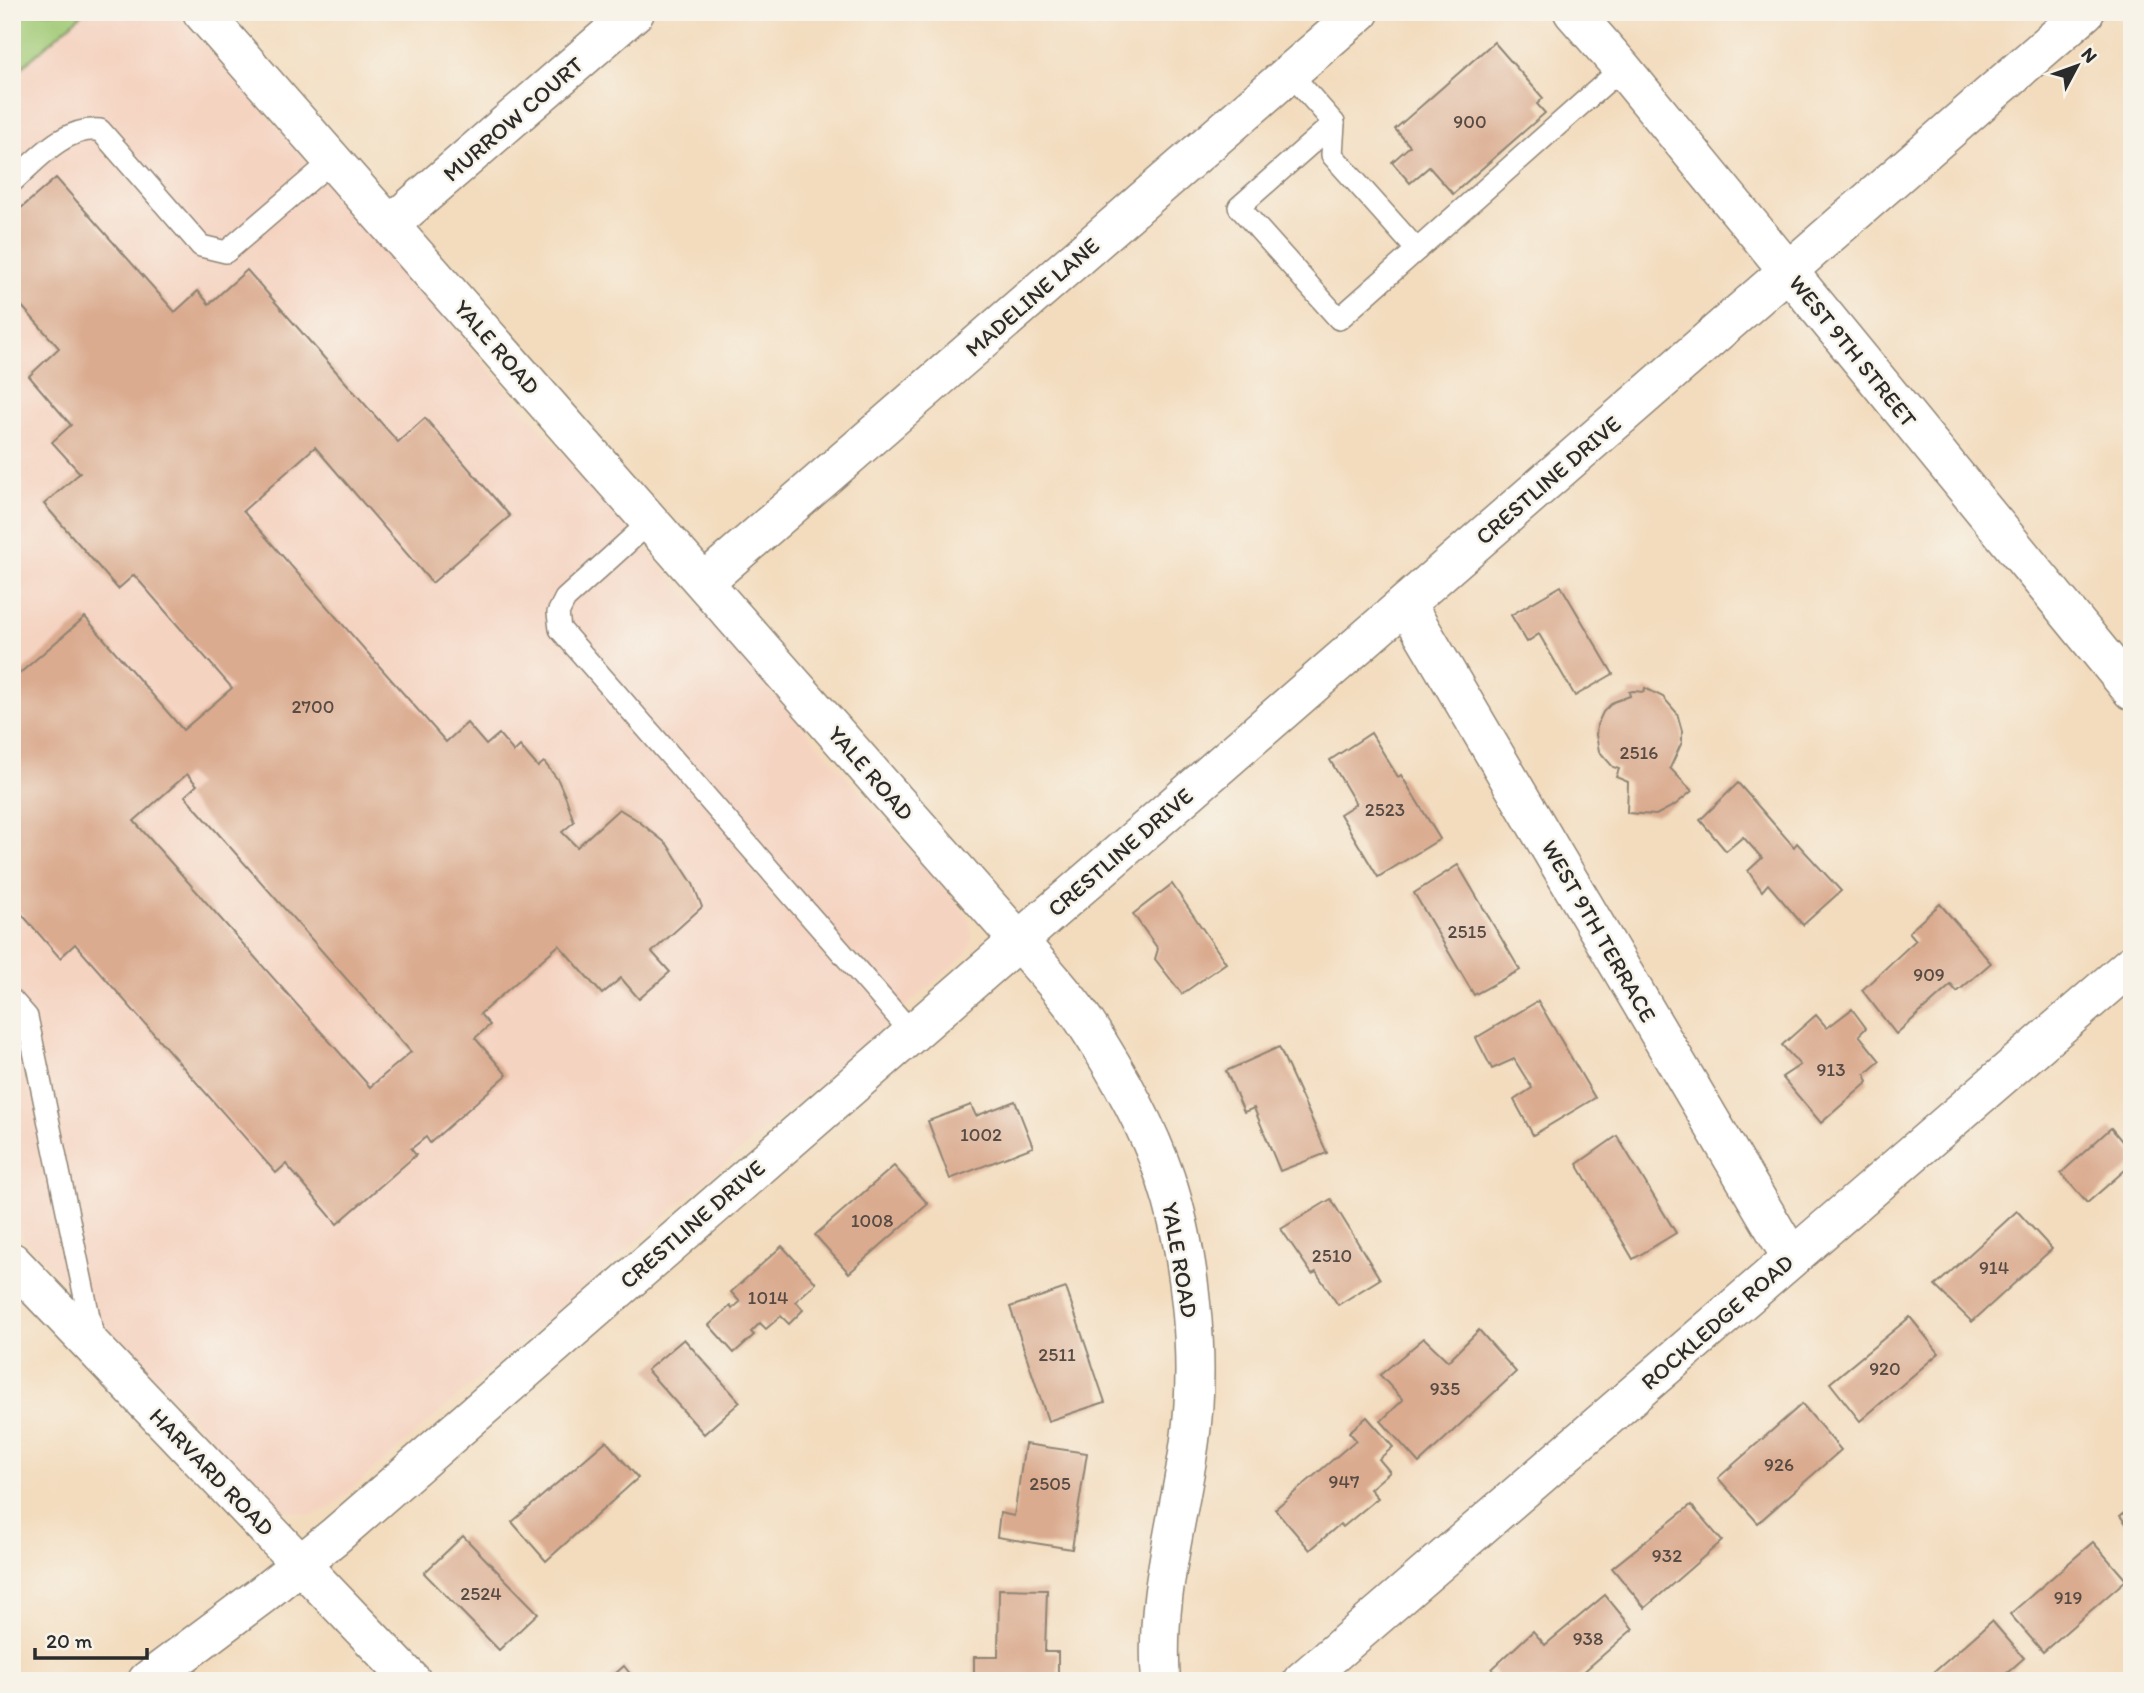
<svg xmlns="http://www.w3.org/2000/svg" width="2144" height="1693" viewBox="0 0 2144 1693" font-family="Itim,sans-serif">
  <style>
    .built { fill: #f5d3c1 }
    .pitch { fill: #a0ca76; stroke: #667a50; stroke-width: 2 }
    .building { fill: #daab8f; fill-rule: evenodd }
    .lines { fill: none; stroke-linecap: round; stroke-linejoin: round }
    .service-casing { stroke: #8f8474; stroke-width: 24 }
    .minor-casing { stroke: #8f8474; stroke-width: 41 }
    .tertiary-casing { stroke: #8f8474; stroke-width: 41 }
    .service { stroke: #fff; stroke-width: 21 }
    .minor { stroke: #fff; stroke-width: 38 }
    .tertiary { stroke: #fff; stroke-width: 38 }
    .labels { text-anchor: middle; stroke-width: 5; stroke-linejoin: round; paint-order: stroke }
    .number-label { font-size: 19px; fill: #574b44 }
    .street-label { font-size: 23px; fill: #2b2b2b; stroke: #f7f3e8 }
  </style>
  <rect width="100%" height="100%" fill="#f7f3e8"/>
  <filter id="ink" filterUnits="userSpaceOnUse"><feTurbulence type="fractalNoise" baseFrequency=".0143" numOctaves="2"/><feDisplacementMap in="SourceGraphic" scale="14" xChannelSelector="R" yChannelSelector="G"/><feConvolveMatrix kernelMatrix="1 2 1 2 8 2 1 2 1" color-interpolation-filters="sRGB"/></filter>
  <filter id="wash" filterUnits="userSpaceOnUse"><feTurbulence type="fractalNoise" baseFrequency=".00686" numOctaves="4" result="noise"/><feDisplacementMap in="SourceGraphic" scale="28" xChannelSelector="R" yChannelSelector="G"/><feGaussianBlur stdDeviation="1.57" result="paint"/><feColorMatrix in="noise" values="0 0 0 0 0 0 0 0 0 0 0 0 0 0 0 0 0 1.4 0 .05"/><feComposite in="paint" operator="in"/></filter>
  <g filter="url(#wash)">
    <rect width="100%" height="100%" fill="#f3dcbe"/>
    <path class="built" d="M 12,12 L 176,12 L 962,909 L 969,921 L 972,936 L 970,946 L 965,955 L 330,1508 L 311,1515 L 282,1510 L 273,1504 L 12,1226 Z"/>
    <path class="pitch" d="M 12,12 L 81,12 L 82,14 L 12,76 Z"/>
    <g id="blocks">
      <g class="building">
        <path d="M 1494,42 L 1543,98 L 1537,104 L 1545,113 L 1453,194 L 1429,167 L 1410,183 L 1392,162 L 1410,146 L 1395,129 Z"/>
        <path d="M 56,178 L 175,312 L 198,291 L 209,304 L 247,270 L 398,442 L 425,418 L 510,516 L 432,583 L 315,447 L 243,511 L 446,742 L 467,723 L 486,745 L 499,734 L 514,752 L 520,746 L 538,767 L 544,762 L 558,780 L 566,798 L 574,822 L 562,832 L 577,847 L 619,809 L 637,820 L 667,844 L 693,884 L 702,907 L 652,952 L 670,972 L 639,999 L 621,978 L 602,994 L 559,945 L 480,1014 L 490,1025 L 475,1038 L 507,1075 L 430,1143 L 426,1137 L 411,1149 L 416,1155 L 337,1224 L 286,1164 L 276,1173 L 75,944 L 60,958 L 12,903 L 12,680 L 85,617 L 183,730 L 232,688 L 134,575 L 118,589 L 44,504 L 80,473 L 52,442 L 71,425 L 29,376 L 59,348 L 12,295 L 12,216 ZM 187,774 L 197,785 L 185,796 L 411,1052 L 370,1087 L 134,821 Z"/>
        <path d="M 1561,586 L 1613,674 L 1575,696 L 1539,634 L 1527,642 L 1511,615 Z"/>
        <path d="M 1645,688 L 1663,697 L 1677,713 L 1682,731 L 1682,742 L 1670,768 L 1692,791 L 1675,805 L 1656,815 L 1627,813 L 1628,782 L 1616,777 L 1619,769 L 1613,767 L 1599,751 L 1596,735 L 1597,725 L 1603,712 L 1613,702 L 1630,696 L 1629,692 L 1633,691 L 1644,692 Z"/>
        <path d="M 1371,733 L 1398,777 L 1401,775 L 1440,839 L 1378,877 L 1340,814 L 1356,804 L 1330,760 Z"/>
        <path d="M 1738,783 L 1794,847 L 1797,843 L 1841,891 L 1803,925 L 1768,884 L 1762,891 L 1748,871 L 1762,858 L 1743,837 L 1726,851 L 1700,820 Z"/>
        <path d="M 1458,865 L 1520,970 L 1474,995 L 1414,893 Z"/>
        <path d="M 1172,884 L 1226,963 L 1182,994 L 1155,959 L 1158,949 L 1133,914 Z"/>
        <path d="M 1940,904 L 1991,963 L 1957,992 L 1951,985 L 1896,1034 L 1862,990 L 1916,940 L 1909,932 Z"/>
        <path d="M 1538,1001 L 1595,1098 L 1533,1135 L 1514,1100 L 1532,1088 L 1514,1059 L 1492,1069 L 1476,1038 Z"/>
        <path d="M 1852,1009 L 1866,1028 L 1859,1035 L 1880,1061 L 1865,1074 L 1868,1082 L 1821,1123 L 1782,1077 L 1800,1065 L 1782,1045 L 1816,1015 L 1827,1028 Z"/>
        <path d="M 1279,1047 L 1327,1153 L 1280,1171 L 1254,1108 L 1244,1112 L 1226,1071 Z"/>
        <path d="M 1015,1101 L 1033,1147 L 950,1179 L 928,1121 L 971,1105 L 976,1116 Z"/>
        <path d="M 2111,1128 L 2132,1153 L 2132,1164 L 2087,1203 L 2061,1173 Z"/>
        <path d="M 1617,1136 L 1676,1233 L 1633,1259 L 1577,1164 Z"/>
        <path d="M 894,1166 L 928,1204 L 849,1273 L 815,1235 Z"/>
        <path d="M 1331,1199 L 1380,1279 L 1338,1305 L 1316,1272 L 1312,1274 L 1281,1229 Z"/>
        <path d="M 2017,1211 L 2052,1249 L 1972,1322 L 1935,1286 Z"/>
        <path d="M 782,1246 L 816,1283 L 796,1301 L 803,1310 L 789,1324 L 781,1316 L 766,1329 L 760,1323 L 751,1332 L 754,1335 L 734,1353 L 709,1325 L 730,1306 L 732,1309 L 740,1302 L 731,1292 Z"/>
        <path d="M 1066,1288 L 1105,1402 L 1048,1421 L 1010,1307 Z"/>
        <path d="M 1910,1317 L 1939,1353 L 1860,1421 L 1830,1383 Z"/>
        <path d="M 1479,1330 L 1516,1372 L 1419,1463 L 1381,1421 L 1403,1400 L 1380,1375 L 1424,1338 L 1448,1361 Z"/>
        <path d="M 684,1339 L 740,1402 L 704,1434 L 647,1370 Z"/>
        <path d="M 1802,1404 L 1841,1450 L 1758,1523 L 1718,1478 Z"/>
        <path d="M 1367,1417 L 1393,1447 L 1379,1459 L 1390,1472 L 1370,1489 L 1378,1498 L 1343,1527 L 1340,1524 L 1310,1550 L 1275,1509 L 1356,1440 L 1349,1432 Z"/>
        <path d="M 606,1441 L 638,1478 L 546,1561 L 512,1522 Z"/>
        <path d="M 1025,1444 L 1087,1453 L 1072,1549 L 997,1537 L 1000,1513 L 1014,1516 Z"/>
        <path d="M 1691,1505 L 1722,1541 L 1645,1608 L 1612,1568 Z"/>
        <path d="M 2132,1507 L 2132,1531 L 2120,1516 Z"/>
        <path d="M 463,1536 L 538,1613 L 499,1650 L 424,1573 Z"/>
        <path d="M 2093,1542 L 2126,1580 L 2043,1652 L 2010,1614 Z"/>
        <path d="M 999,1589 L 1047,1590 L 1045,1652 L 1058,1652 L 1058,1681 L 974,1681 L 974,1657 L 998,1657 Z"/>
        <path d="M 1605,1595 L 1633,1629 L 1573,1681 L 1502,1681 L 1492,1669 L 1533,1631 L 1545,1645 Z"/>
        <path d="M 1992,1621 L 2024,1658 L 1998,1681 L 1924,1681 Z"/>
        <path d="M 624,1666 L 636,1681 L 607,1681 Z"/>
      </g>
    </g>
  </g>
  <g filter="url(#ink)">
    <use href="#blocks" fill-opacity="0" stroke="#8f8474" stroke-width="2"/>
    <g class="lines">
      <g class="service-casing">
        <g id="service">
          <path d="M 1290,73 L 1334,123 L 1332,155 L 1417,250"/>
          <path d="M 1334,123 L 1239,207 L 1339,319 L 1622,68"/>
          <path d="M 12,182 C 38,159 63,127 100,130 L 201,246 L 226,252 L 332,161"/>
          <path d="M 651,521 L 565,599 L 558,613 L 560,629 L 912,1033"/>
          <path d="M 12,1000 L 27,1017 L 94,1341"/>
        </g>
      </g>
      <g class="minor-casing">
        <g id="minor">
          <path d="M 202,12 L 1018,940 C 1040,967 1066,993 1085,1022 C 1117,1071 1146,1122 1165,1177 C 1191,1253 1201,1361 1190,1440 C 1179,1521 1154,1597 1161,1681"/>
          <path d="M 390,225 L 635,12"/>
          <path d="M 704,582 L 1360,12"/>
          <path d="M 1406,604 L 1791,1257"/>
          <path d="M 12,1262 L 412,1681"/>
          <path d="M 1302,1681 L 2132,964"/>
        </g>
      </g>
      <g class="tertiary-casing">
        <g id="tertiary">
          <path d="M 1573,12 L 1622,68 L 2132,691"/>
          <path d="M 147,1681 L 263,1594 L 335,1536 L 2085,12"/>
        </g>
      </g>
      <use href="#service" class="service"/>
      <use href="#minor" class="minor"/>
      <use href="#tertiary" class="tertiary"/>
    </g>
  </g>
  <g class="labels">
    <g class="number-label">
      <text x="1470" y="128">900</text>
      <text x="313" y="713">2700</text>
      <text x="1639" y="759">2516</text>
      <text x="1385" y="816">2523</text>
      <text x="1467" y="938">2515</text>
      <text x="1929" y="981">909</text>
      <text x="1831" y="1076">913</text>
      <text x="981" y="1141">1002</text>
      <text x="872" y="1227">1008</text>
      <text x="1332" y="1262">2510</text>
      <text x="1994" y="1274">914</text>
      <text x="768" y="1304">1014</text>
      <text x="1057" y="1361">2511</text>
      <text x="1885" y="1375">920</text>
      <text x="1445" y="1395">935</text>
      <text x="1779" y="1471">926</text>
      <text x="1344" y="1488">947</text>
      <text x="1050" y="1490">2505</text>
      <text x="1667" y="1562">932</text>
      <text x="481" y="1600">2524</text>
      <text x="2068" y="1604">919</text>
      <text x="1588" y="1645">938</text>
    </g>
    <g class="street-label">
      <text transform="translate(513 119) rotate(-41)" y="8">MURROW COURT</text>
      <text transform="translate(1032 297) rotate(-41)" y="8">MADELINE LANE</text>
      <text transform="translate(497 347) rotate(49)" y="8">YALE ROAD</text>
      <text transform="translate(1853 351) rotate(51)" y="8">WEST 9TH STREET</text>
      <text transform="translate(1548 480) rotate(-41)" y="8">CRESTLINE DRIVE</text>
      <text transform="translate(871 773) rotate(49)" y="8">YALE ROAD</text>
      <text transform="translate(1120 852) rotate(-41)" y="8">CRESTLINE DRIVE</text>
      <text transform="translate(1599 931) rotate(60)" y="8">WEST 9TH TERRACE</text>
      <text transform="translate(692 1224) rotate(-41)" y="8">CRESTLINE DRIVE</text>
      <text transform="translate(1180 1260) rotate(80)" y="8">YALE ROAD</text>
      <text transform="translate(1717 1322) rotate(-41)" y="8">ROCKLEDGE ROAD</text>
      <text transform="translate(212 1472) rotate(46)" y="8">HARVARD ROAD</text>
    </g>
  </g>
  <rect width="2144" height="1693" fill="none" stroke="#f7f3e8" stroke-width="42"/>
  <g transform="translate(2077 66) rotate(49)" stroke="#f7f3e8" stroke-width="5" paint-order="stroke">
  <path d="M0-5L12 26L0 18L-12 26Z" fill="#2b2b2b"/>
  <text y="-10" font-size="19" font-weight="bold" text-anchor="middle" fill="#2b2b2b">N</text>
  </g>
  <path d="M35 1648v10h112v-10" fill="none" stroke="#2b2b2b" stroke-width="3.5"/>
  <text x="46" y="1648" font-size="21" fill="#2b2b2b" stroke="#f7f3e8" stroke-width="5" paint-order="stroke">20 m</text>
</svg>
